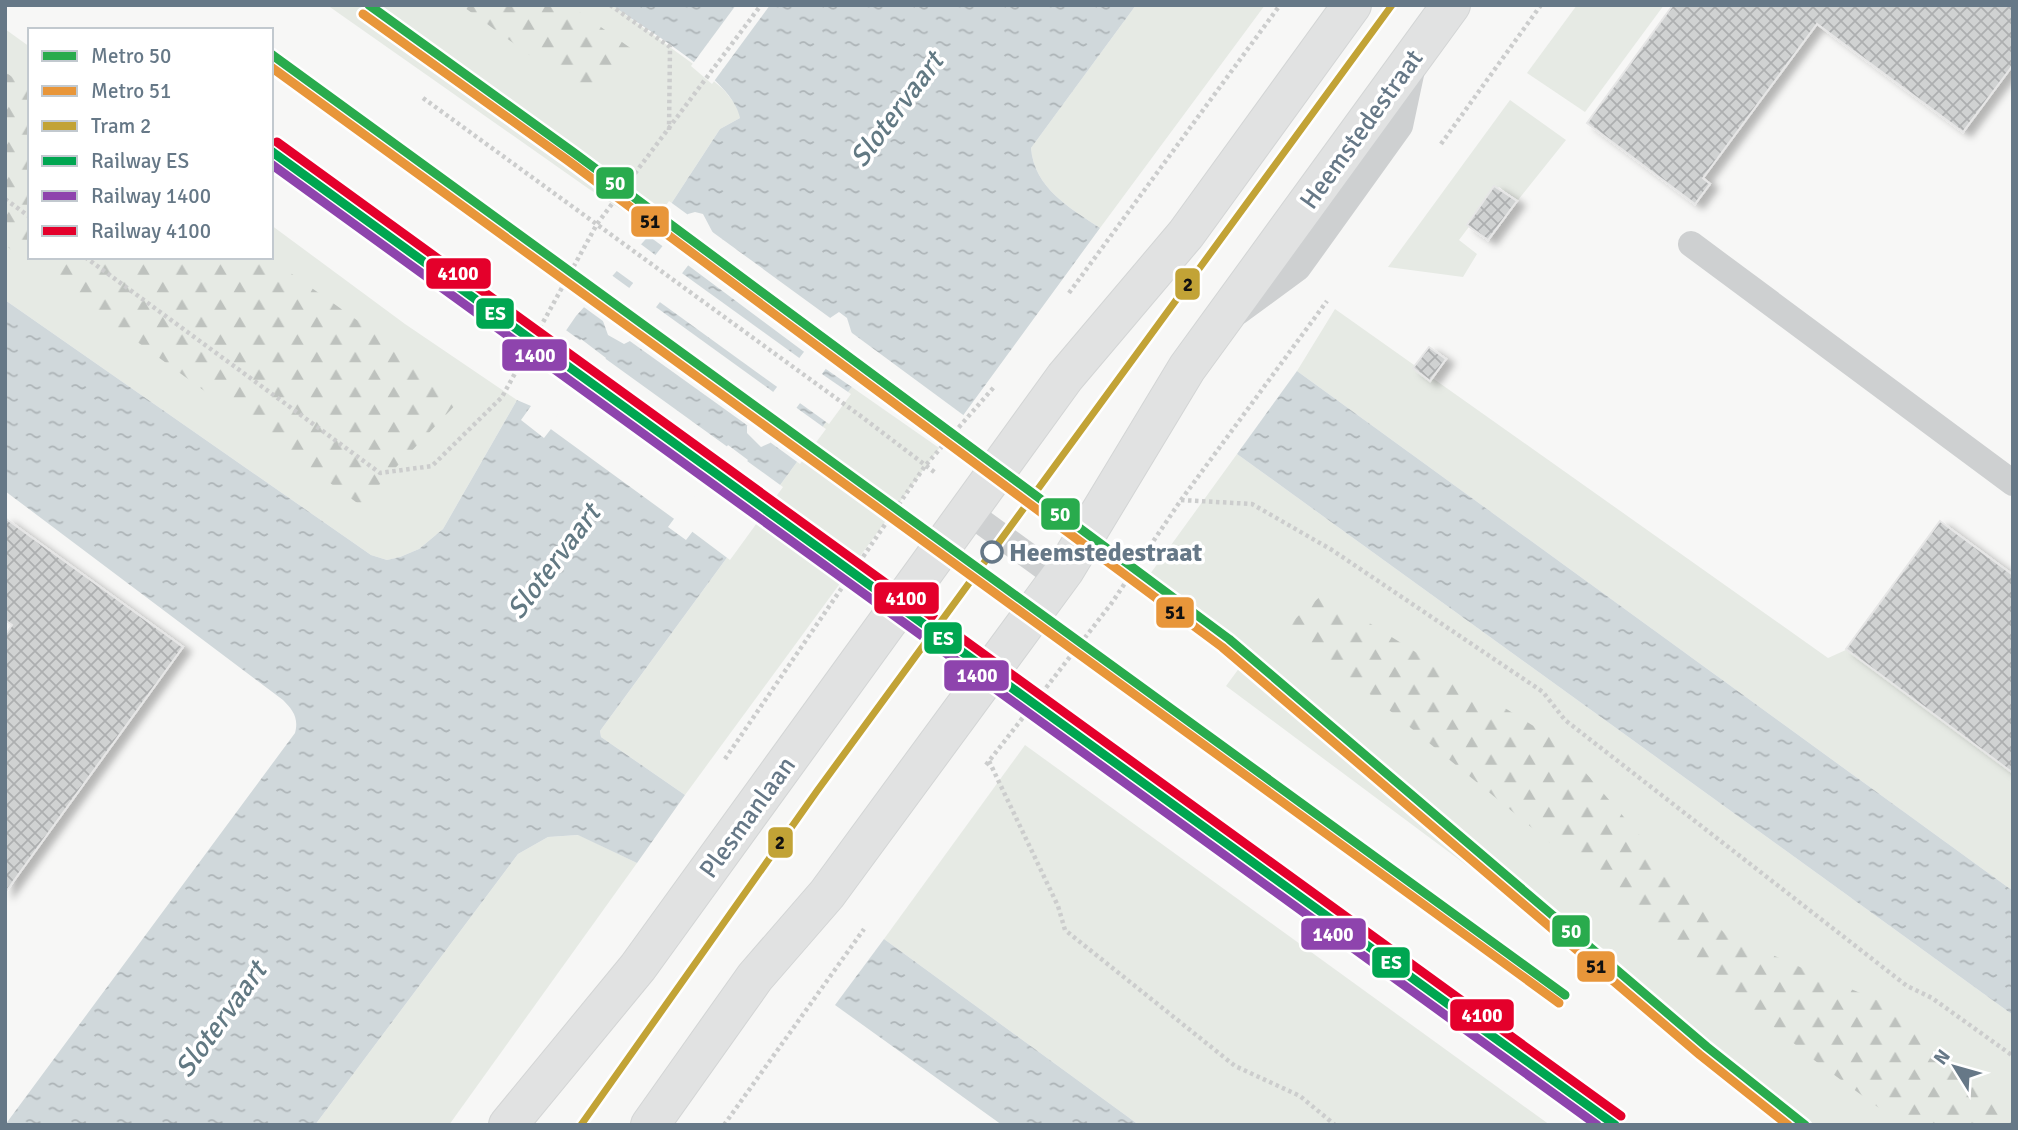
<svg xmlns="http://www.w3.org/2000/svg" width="2018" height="1130" viewBox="0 0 2018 1130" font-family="Signika,sans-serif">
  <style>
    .green { fill: #e6eae4 }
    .forest { fill: url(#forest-firs) }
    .water { fill: url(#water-ripples); fill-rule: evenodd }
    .pier { fill: #f7f7f6 }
    .building { fill: url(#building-cross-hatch); stroke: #e6e6e6; stroke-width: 2; filter: url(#shadow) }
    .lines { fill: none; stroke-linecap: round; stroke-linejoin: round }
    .secondary-casing { stroke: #d3d5d5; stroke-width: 40 }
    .path { stroke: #cccdcd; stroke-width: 4.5; stroke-dasharray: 3.5 3.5; stroke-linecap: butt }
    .lane { stroke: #ced0d1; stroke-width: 26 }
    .secondary { stroke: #e1e2e2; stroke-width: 38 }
    .rail-1-casing { stroke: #fff; stroke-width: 14 }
    .rail-2-casing { stroke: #fff; stroke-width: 14 }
    .rail-3-casing { stroke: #fff; stroke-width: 14 }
    .rail-1 { stroke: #00a651; stroke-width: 9 }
    .rail-2 { stroke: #8e44ad; stroke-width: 9 }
    .rail-3 { stroke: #e4002b; stroke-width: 9 }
    .tram-1-casing { stroke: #fff; stroke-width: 12 }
    .tram-1 { stroke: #c2a336; stroke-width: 7 }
    .metro-1-casing { stroke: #fff; stroke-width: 14 }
    .metro-2-casing { stroke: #fff; stroke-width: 14 }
    .metro-1 { stroke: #29ab4d; stroke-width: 9 }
    .metro-2 { stroke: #e8963a; stroke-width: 9 }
    .stop-dot { fill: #fff; stroke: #667887; stroke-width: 3.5 }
    .labels { text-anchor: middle; stroke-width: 7; stroke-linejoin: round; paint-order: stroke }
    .street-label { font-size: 26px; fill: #667887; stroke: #fff }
    .stop-label { font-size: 26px; font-weight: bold; fill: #667887; stroke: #fff; text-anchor: start }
    .water-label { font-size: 28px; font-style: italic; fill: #627983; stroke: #fff }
    .line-badge { stroke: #fff; stroke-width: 2.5 }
    .badge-label { font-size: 19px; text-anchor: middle; font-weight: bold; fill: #fff }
    .pale-badge-label { font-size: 19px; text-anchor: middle; font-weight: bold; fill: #111 }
  </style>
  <defs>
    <pattern id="forest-firs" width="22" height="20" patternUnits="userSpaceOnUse" patternTransform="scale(1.75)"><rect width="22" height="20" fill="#e6eae4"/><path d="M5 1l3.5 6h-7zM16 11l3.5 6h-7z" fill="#bec2be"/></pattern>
    <pattern id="water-ripples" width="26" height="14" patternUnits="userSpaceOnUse" patternTransform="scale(1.75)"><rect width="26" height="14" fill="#d0d8db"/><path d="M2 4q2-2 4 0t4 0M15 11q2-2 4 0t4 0" fill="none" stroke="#adb4b7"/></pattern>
    <pattern id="building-cross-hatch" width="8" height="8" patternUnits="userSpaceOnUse" patternTransform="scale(1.75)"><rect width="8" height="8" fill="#d0d2d2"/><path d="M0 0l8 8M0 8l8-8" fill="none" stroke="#adafb0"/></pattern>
    <filter id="shadow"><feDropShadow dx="8" dy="4.5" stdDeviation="3.5" flood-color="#0004"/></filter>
  </defs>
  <rect width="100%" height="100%" fill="#f7f7f6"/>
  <g class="green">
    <path d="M 327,5 L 612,5 L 700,69 L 724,90 L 739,109 L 740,118 L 720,129 L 654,230 L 589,189 Z"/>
    <path d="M 1136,5 L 1265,5 L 1100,228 C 1070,208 1034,188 1031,148 Z"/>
    <path d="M 1577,5 L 1664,5 L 1585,112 L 1527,73 Z"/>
    <path d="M 5,29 L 30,47 L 30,257 L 271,257 L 271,225 L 405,324 L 517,400 L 443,529 L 419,549 L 400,557 L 387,560 L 371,555 L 5,300 Z"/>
    <path d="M 1510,100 L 1566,140 L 1518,200 L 1499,187 L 1459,240 L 1477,254 L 1463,277 L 1388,267 Z"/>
    <path d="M 1335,309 L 1828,658 L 1848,649 L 2013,771 L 2013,891 L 1297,371 Z"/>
    <path d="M 854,384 L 940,447 L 685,795 L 601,737 L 600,731 Z"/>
    <path d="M 1237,454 L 2013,1015 L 2013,1125 L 1815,1125 L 1226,686 L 1240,667 L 1137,592 Z"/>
    <path d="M 1025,745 L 1550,1125 L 1139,1125 L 884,939 Z"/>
    <path d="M 579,835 L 637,863 L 449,1125 L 315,1125 L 518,854 L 548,837 Z"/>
  </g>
  <g class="forest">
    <path d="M 461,5 L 570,5 L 636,52 L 591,100 Z"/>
    <path d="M 5,72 L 30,89 L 30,257 L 268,257 L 464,396 L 360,505 L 5,245 Z"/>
    <path d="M 1323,594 L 1559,742 L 1726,935 L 1888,1005 L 2013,1110 L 2013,1125 L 1902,1125 L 1814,1060 L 1287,626 Z"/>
  </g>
  <g class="water">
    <path d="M 612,5 L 1136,5 L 1031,148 C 1034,188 1070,208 1100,228 L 940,447 L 854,384 L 600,731 L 601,737 L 685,795 L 637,863 L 578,835 L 548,837 L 518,854 L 315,1125 L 5,1125 L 295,733 C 299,718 293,710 283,700 L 5,491 L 5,300 L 371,555 L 387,560 L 400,557 L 419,549 L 443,529 L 517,400 L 531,406 L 521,420 L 544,438 L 606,358 L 581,339 L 557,373 L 543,364 L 576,316 L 654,230 L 720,129 L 740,118 C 734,79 643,28 612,5 ZM 695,212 L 703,214 L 713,233 L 630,341 L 624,344 L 608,335 L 603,321 L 688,214 ZM 839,312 L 847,318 L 852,334 L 770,443 L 761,447 L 747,433 L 747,426 L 830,318 ZM 728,445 L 748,460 L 686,540 L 668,527 Z"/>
    <path d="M 1297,371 L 2013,891 L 2013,1015 L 1237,454 Z"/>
    <path d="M 884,939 L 1139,1125 L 1002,1125 L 835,1005 Z"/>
  </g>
  <g class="pier">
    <path d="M 736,5 L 770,5 L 712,84 L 691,66 Z"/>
    <path d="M 669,201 L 691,217 L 665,248 L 646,234 Z"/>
    <path d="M 707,228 L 833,320 L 807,354 L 685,263 L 709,232 Z"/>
    <path d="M 638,242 L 658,257 L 636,285 L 614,269 Z"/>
    <path d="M 679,271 L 802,360 L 780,389 L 657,300 Z"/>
    <path d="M 610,274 L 632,290 L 607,324 L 581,305 Z"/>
    <path d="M 653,305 L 776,394 L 751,428 L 627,339 Z"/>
    <path d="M 563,328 L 783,487 L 730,560 L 690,530 L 744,460 L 729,450 L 677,521 L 548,427 L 602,358 L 582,344 L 559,375 L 541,367 L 540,362 Z"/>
    <path d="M 848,330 L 966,417 L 942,450 L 823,367 Z"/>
    <path d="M 819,372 L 851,394 L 829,424 L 797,401 Z"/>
    <path d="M 794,406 L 826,429 L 800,464 L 767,440 Z"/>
  </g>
  <g class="building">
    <path d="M 1673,5 L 2013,5 L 2013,65 L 1963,132 L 1817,24 L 1703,178 L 1710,184 L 1695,204 L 1587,123 Z"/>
    <path d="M 1494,186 L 1517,201 L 1488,240 L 1467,225 Z"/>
    <path d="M 1429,347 L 1446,359 L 1430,381 L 1413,368 Z"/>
    <path d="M 5,518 L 183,647 L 5,893 L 5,635 L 12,625 L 5,620 Z"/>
    <path d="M 1940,521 L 2013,575 L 2013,773 L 1846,649 Z"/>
  </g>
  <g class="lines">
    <g class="secondary-casing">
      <g id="secondary">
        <path d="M 508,1125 L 638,967 L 1065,377 L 1186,234 L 1352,5"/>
        <path d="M 650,1125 L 755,977 L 827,894 L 1065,570 L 1187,368 L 1451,5"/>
      </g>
    </g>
    <g class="path">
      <path d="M 610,5 L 670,47 L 669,130"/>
      <path d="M 423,98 L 862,417 L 937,474"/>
      <path d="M 1441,144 L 1541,5"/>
      <path d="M 5,199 L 30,217"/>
      <path d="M 85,257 L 380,473 L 432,466 L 502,397 L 597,224 L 761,5"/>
      <path d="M 1069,293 L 1280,5"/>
      <path d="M 1181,500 L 1252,504 L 1332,550 L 1543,692 L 1565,720 L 1907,986 L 1932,998 L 2013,1056"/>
      <path d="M 725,759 L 925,466 L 994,387"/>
      <path d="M 989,761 L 1058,906 L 1065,930 L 1235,1066 L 1300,1096 L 1335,1125"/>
      <path d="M 986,765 L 1111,604 L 1181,500 L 1327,301"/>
      <path d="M 724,1125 L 864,929"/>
    </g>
    <g class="lane">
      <path d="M 1691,244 L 2013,483"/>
      <path d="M 1238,312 L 1298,268 L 1400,126 L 1413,65"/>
      <path d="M 968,512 L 1059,578"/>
    </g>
    <use href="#secondary" class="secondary"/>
    <g class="rail-1-casing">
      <path id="rail-1" d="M 271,151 L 1615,1125"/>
    </g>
    <g class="rail-2-casing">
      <path id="rail-2" d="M 271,164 L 1597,1125"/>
    </g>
    <g class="rail-3-casing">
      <path id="rail-3" d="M 277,142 L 1621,1116"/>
    </g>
    <use href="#rail-1" class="rail-1"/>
    <use href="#rail-2" class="rail-2"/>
    <use href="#rail-3" class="rail-3"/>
    <g class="tram-1-casing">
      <path id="tram-1" d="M 581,1125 L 817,791 L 1392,5"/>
    </g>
    <use href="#tram-1" class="tram-1"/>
    <g class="metro-1-casing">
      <g id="metro-1">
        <path d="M 369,5 L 573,152 L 1229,639 L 1707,1047 L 1805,1125"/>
        <path d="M 271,54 L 1565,995"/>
      </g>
    </g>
    <g class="metro-2-casing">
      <g id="metro-2">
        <path d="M 363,14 L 567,160 L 1222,647 L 1700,1055 L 1788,1125"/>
        <path d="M 271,67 L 1559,1003"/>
      </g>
    </g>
    <use href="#metro-1" class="metro-1"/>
    <use href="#metro-2" class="metro-2"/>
  </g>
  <circle class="stop-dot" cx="992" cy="552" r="10"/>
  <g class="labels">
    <g class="street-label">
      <text transform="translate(1361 129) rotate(-54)" y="9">Heemstedestraat</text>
      <text transform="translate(747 817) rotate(-54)" y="9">Plesmanlaan</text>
    </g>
    <g class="stop-label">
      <text x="1009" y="561">Heemstedestraat</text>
    </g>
    <g class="water-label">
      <text transform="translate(896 109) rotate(-53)" y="10">Slotervaart</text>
      <text transform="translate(553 561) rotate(-53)" y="10">Slotervaart</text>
      <text transform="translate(220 1019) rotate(-54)" y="10">Slotervaart</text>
    </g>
  </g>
  <g class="line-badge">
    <rect x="595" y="166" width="40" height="34" rx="7" fill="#29ab4d"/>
    <rect x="630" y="205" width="40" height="33" rx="7" fill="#e8963a"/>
    <rect x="425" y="257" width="67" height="33" rx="7" fill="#e4002b"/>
    <rect x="1174" y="267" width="27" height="34" rx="7" fill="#c2a336"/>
    <rect x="475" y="297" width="40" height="33" rx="7" fill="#00a651"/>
    <rect x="501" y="338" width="67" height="34" rx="7" fill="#8e44ad"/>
    <rect x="1040" y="497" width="41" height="34" rx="7" fill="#29ab4d"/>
    <rect x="873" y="581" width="67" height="34" rx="7" fill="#e4002b"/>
    <rect x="1155" y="596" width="40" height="33" rx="7" fill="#e8963a"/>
    <rect x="923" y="621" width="40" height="34" rx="7" fill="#00a651"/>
    <rect x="943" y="659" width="67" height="33" rx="7" fill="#8e44ad"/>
    <rect x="767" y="826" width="27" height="33" rx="7" fill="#c2a336"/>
    <rect x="1551" y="914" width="40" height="34" rx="7" fill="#29ab4d"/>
    <rect x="1300" y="917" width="67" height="34" rx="7" fill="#8e44ad"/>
    <rect x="1371" y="946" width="40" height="33" rx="7" fill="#00a651"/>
    <rect x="1576" y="950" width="40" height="33" rx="7" fill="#e8963a"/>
    <rect x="1449" y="998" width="66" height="34" rx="7" fill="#e4002b"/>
  </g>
  <g class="badge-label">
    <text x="615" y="190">50</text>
    <text x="458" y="280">4100</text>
    <text x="495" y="320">ES</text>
    <text x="535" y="362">1400</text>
    <text x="1060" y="521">50</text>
    <text x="906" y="605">4100</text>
    <text x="943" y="645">ES</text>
    <text x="977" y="682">1400</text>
    <text x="1571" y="938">50</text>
    <text x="1333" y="941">1400</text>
    <text x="1391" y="969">ES</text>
    <text x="1482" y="1022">4100</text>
  </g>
  <g class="pale-badge-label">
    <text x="650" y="228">51</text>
    <text x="1188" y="291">2</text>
    <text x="1175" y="619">51</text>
    <text x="780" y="849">2</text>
    <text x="1596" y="973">51</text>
  </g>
  <rect width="2018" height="1130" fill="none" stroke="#667887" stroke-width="14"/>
  <rect x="28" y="28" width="245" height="231" fill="#ffffff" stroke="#c2c9cf" stroke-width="2"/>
  <rect x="42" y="51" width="35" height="10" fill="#29ab4d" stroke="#c2c9cf" stroke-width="2"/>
  <text x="91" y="63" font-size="21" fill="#667887">Metro 50</text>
  <rect x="42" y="86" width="35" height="10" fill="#e8963a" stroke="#c2c9cf" stroke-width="2"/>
  <text x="91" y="98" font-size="21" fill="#667887">Metro 51</text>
  <rect x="42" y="121" width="35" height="10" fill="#c2a336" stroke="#c2c9cf" stroke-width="2"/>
  <text x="91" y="133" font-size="21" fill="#667887">Tram 2</text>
  <rect x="42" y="156" width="35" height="10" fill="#00a651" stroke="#c2c9cf" stroke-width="2"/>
  <text x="91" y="168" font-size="21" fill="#667887">Railway ES</text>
  <rect x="42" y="191" width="35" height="10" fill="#8e44ad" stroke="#c2c9cf" stroke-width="2"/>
  <text x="91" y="203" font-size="21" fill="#667887">Railway 1400</text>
  <rect x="42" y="226" width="35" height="10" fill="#e4002b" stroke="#c2c9cf" stroke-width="2"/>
  <text x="91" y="238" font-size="21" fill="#667887">Railway 4100</text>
  <g transform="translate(1955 1067) rotate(307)" stroke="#ffffff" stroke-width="5" paint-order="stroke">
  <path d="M0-5L12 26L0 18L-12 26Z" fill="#667887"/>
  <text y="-10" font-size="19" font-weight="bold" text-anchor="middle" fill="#667887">N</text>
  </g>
</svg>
